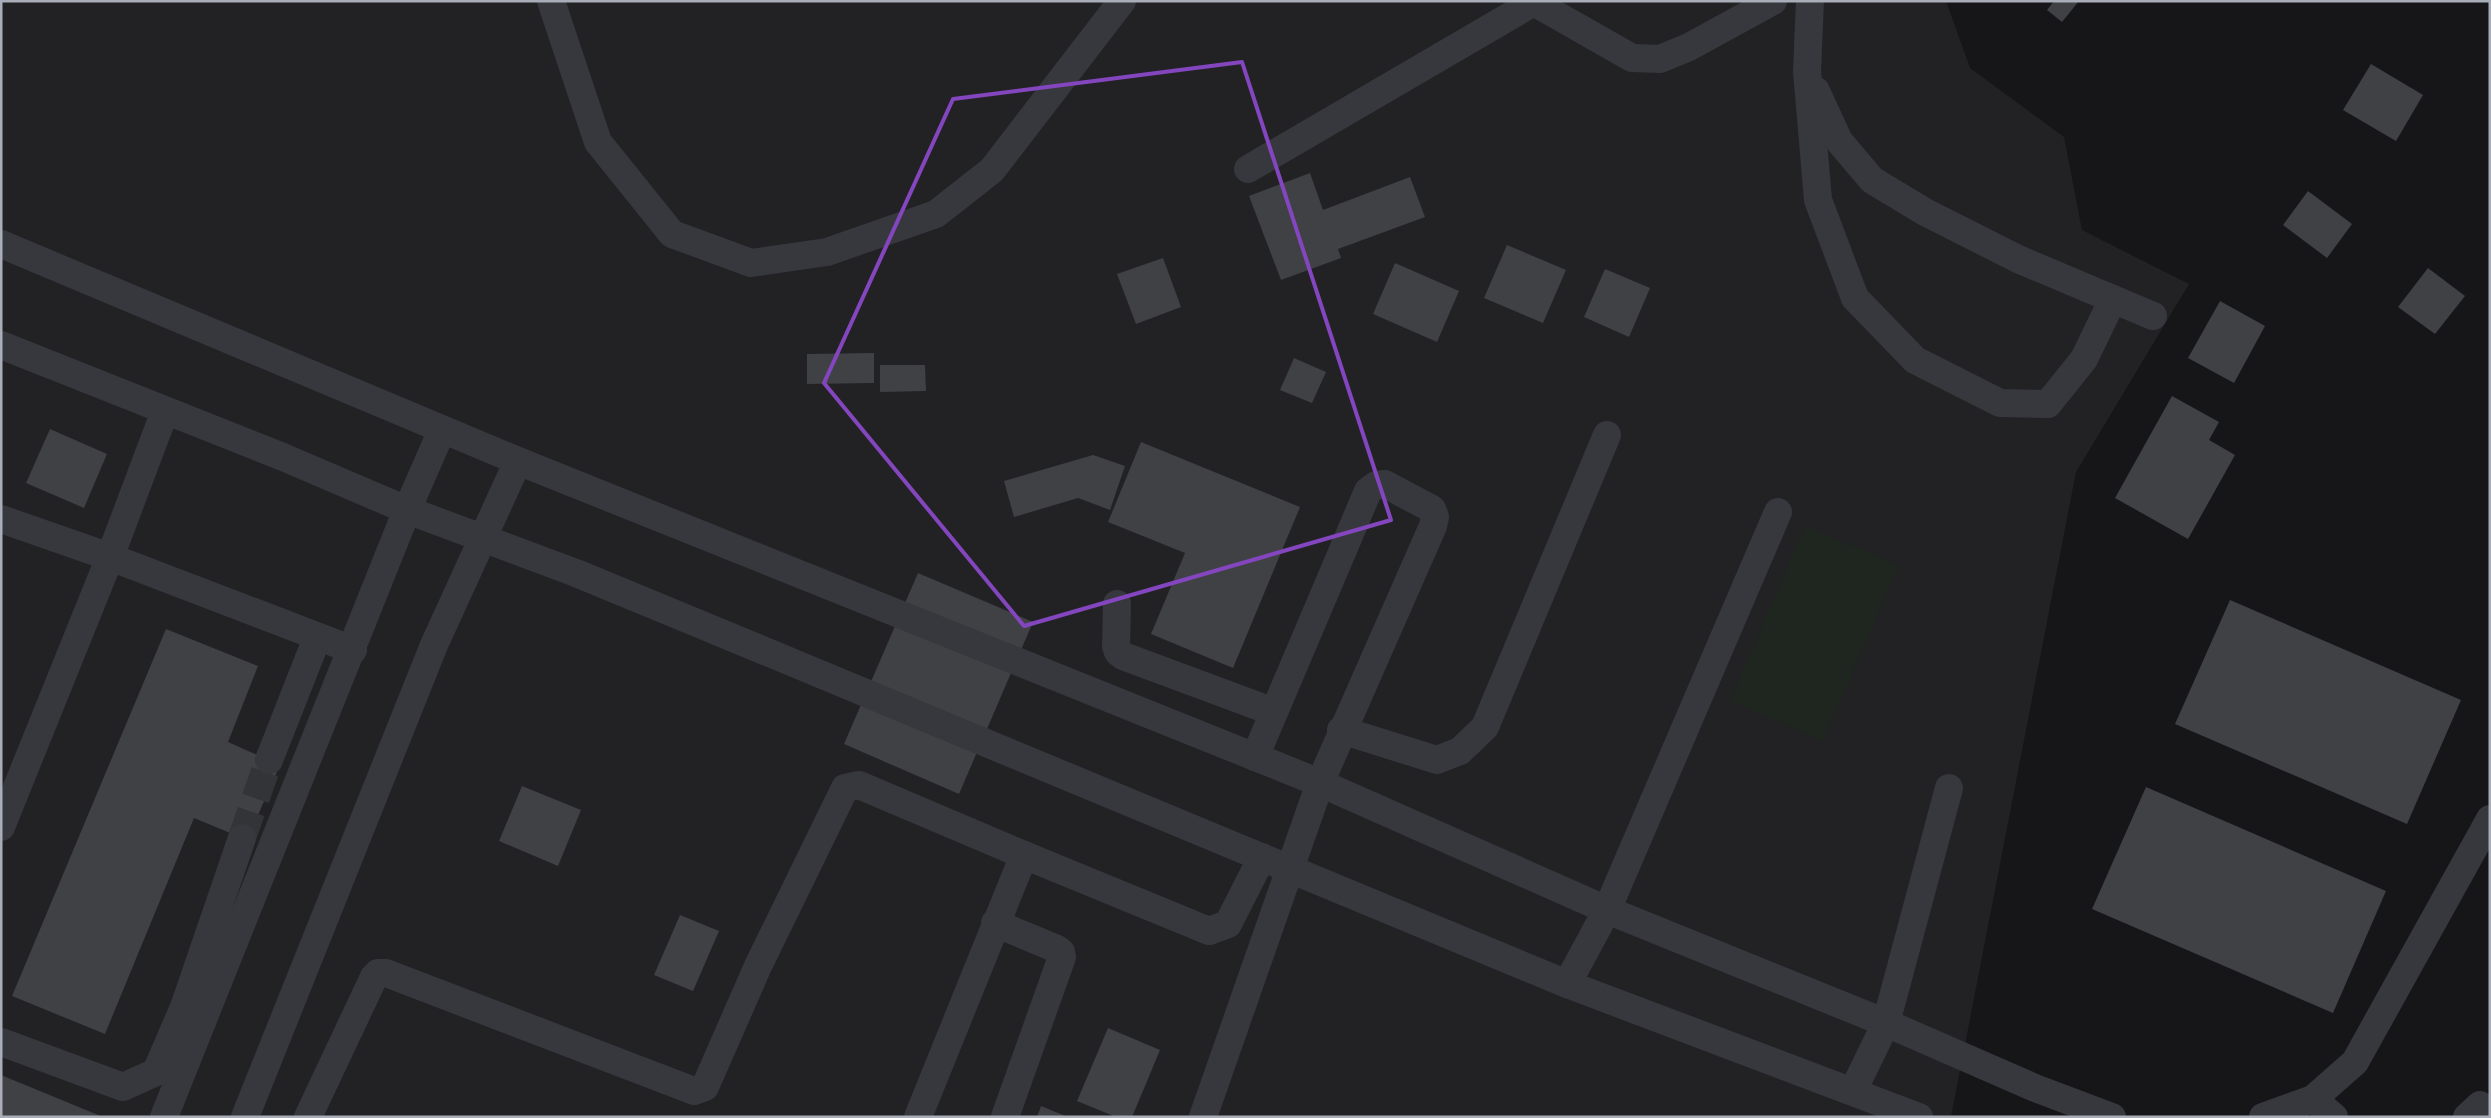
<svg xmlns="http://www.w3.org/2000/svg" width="2491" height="1118" viewBox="0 0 2491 1118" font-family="'Asap Condensed',sans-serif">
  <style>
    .built { fill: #222225 }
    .green { fill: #1e261f }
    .building { fill: #404145 }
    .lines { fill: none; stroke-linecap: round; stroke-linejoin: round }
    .minor-tunnel { stroke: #333438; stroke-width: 28; stroke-dasharray: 28 14; stroke-linecap: butt }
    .minor { stroke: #37383d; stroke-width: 28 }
    .marked { fill: none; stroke: #8446be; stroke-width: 4; stroke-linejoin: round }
  </style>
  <rect width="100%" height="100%" fill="#161618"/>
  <path class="built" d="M 1,1 L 1946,1 L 1970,68 L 2064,137 L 2082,230 L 2189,284 L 2076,472 L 1951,1117 L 1,1117 Z"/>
  <path class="green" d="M 1805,526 L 1899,565 L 1823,741 L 1730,701 Z"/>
  <g class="building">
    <path d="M 2054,1 L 2079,1 L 2062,22 L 2047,10 Z"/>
    <path d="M 2371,64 L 2423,95 L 2396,141 L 2343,110 Z"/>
    <path d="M 1310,173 L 1323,210 L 1410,177 L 1425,217 L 1338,249 L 1341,258 L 1281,280 L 1249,196 Z"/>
    <path d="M 2308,191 L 2352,224 L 2327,258 L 2283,225 Z"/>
    <path d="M 1507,245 L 1566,270 L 1543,323 L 1484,298 Z"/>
    <path d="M 1163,258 L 1181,307 L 1136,324 L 1117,274 Z"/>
    <path d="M 1395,263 L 1459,291 L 1437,342 L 1373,314 Z"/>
    <path d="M 2428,268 L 2465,296 L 2435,334 L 2398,307 Z"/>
    <path d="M 1605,269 L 1650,288 L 1629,337 L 1584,317 Z"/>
    <path d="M 2220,301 L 2265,326 L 2234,383 L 2188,358 Z"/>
    <path d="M 874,353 L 874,383 L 807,384 L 807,354 Z"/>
    <path d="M 1294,358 L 1326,372 L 1312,403 L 1280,390 Z"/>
    <path d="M 880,365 L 925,365 L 926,391 L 880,392 Z"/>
    <path d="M 2172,396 L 2219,422 L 2209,440 L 2235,455 L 2188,539 L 2115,498 Z"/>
    <path d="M 50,429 L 107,454 L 84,508 L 26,483 Z"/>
    <path d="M 1141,442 L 1300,507 L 1233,668 L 1151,634 L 1185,553 L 1108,522 Z"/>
    <path d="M 1093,455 L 1125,466 L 1110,510 L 1078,498 L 1014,517 L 1004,481 Z"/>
    <path d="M 918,573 L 1033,622 L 959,794 L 844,744 Z"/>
    <path d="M 2230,600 L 2461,700 L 2407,824 L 2175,724 Z"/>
    <path d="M 166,629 L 258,666 L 228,742 L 280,765 L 247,840 L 194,818 L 105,1034 L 12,996 Z"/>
    <path d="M 522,786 L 581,810 L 558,866 L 499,841 Z"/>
    <path d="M 2146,787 L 2386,891 L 2333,1013 L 2092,909 Z"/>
    <path d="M 680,915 L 719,931 L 693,991 L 654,975 Z"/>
    <path d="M 1108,1028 L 1160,1050 L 1132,1117 L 1116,1117 L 1077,1101 Z"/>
    <path d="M 1,1075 L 103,1117 L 1,1117 Z"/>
    <path d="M 1041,1106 L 1068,1117 L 1037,1117 Z"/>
  </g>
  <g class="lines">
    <path class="minor-tunnel" d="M 242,838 L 269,760"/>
    <g class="minor">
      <path d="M 551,1 L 598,142 L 672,234 L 751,263 L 827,252 L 936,214 L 992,170 L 1122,1"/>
      <path d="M 1532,1 L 1632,58 L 1660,59 L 1689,47 L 1773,1"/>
      <path d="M 1810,1 L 1807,71 L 1818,200 L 1855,298 L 1915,360 L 2000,403 L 2048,404 L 2084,359 L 2113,299"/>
      <path d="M 1816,91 L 1839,141 L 1872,180 L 1925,212 L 2018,259 L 2153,316"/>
      <path d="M 1248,169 L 1534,2"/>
      <path d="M 1,244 L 518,461 L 1320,783 L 1607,910 L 1886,1023 L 2035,1088 L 2112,1117"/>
      <path d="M 1,345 L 283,457 L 407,510 L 576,573 L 685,618 L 1567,984 L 1919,1117"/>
      <path d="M 1,519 L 110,557 L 353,650"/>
      <path d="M 1117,604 L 1116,646 L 1118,652 L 1123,656 L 1274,712"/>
      <path d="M 1341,730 L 1437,760 L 1460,751 L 1485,727 L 1607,435"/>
      <path d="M 269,760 L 317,638"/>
      <path d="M 1,827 L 110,557 L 165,411"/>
      <path d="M 995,923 L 1057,949 L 1061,952 L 1062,957 L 1005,1117"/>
      <path d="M 1567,984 L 1607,910 L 1778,512"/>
      <path d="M 1,1042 L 123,1087 L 156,1072 L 184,1007 L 242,838"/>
      <path d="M 1853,1091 L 1886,1023 L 1949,788"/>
      <path d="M 2313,1099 L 2334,1117"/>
      <path d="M 164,1117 L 407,510 L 442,430"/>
      <path d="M 245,1117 L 434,645 L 518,461"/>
      <path d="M 308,1117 L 374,977 L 378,973 L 386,973 L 694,1091 L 705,1087 L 758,966 L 845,788 L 859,785 L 1024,855"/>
      <path d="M 918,1117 L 1024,855 L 1209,931 L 1228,924 L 1262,857"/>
      <path d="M 1203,1117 L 1320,783 L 1433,526 L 1435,517 L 1432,509 L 1385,484 L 1376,485 L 1368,491 L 1255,757"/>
      <path d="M 2263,1117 L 2313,1099 L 2355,1062 L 2490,819"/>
      <path d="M 2467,1117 L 2480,1105 L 2490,1113"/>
    </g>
  </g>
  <path class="marked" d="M 1242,62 L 1391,520 L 1024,626 L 824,383 L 953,99 Z"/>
  <rect width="2491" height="1118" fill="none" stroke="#a8adb8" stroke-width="5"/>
</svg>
